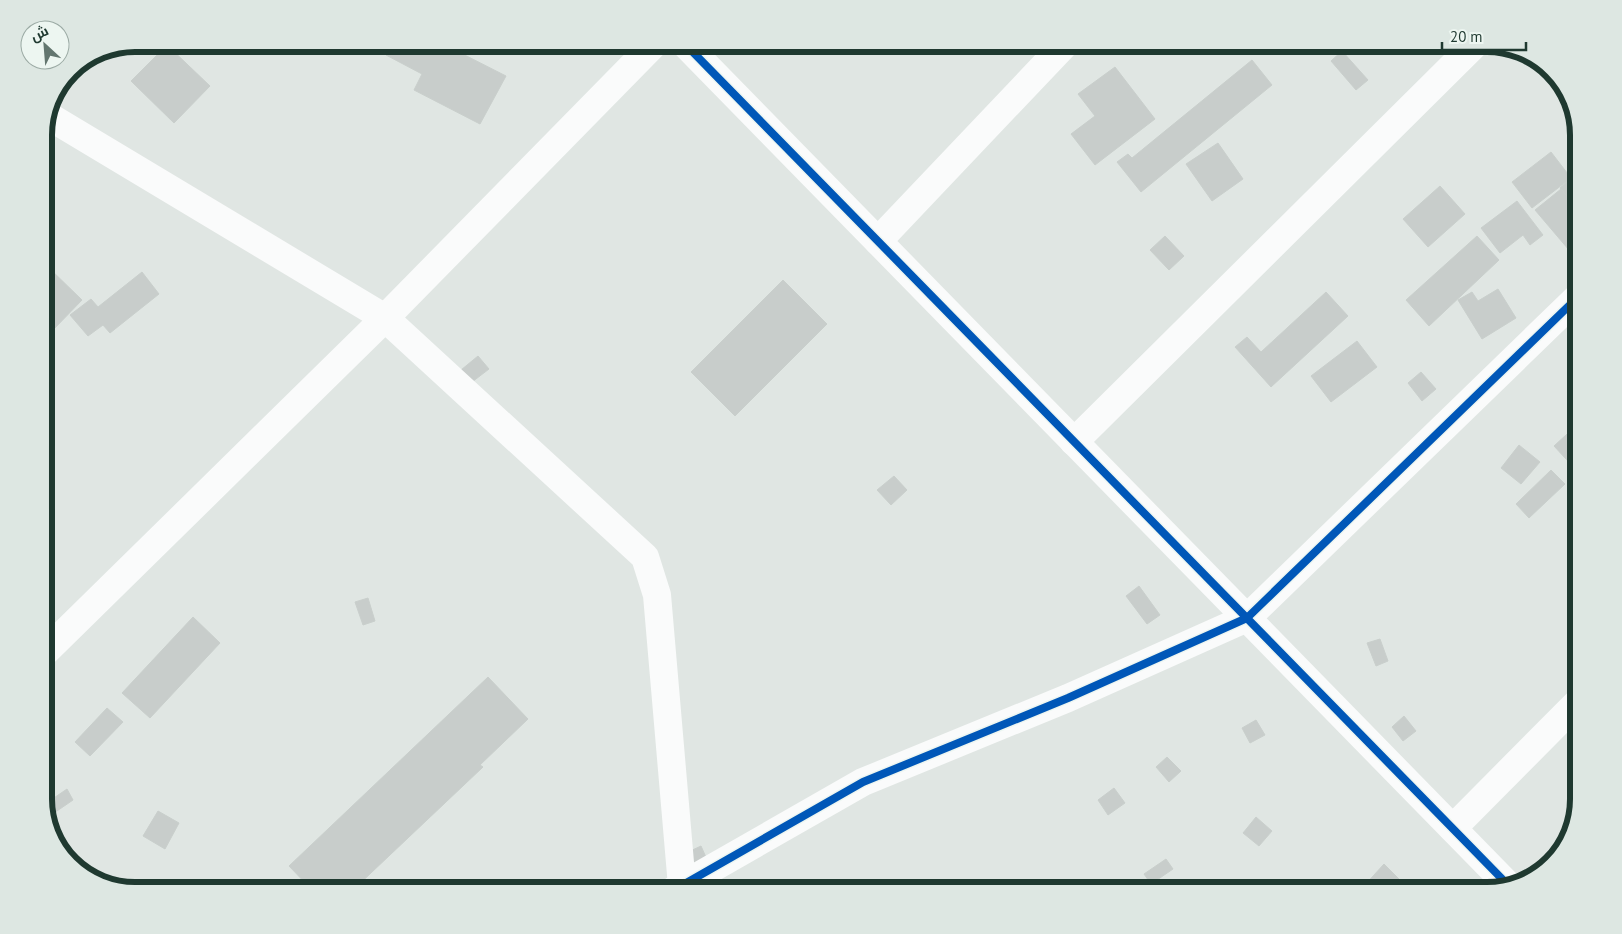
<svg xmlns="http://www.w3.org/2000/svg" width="1622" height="934" viewBox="0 0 1622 934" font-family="'PT Sans',Cairo,sans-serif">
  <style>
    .building { fill: #c8cdcb; stroke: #c9cfcc }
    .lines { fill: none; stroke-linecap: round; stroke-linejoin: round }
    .minor { stroke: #fafbfb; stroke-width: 28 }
    .cycleway-casing { stroke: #edf6f1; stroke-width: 11 }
    .cycleway { stroke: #0057b8; stroke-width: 8 }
    .rim { fill: none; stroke: #1f3930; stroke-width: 6 }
  </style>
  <rect width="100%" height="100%" fill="#e0e6e3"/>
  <g class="building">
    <path d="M 392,44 L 443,44 L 506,76 L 480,124 L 414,90 L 422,74 L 386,55 Z"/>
    <path d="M 167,45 L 210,86 L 174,123 L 131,81 Z"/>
    <path d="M 1342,51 L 1368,80 L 1356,90 L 1331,61 Z"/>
    <path d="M 1252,60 L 1272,85 L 1141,192 L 1117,162 L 1128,154 L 1132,158 Z"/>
    <path d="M 1115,67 L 1155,119 L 1095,165 L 1071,134 L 1095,116 L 1078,94 Z"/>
    <path d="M 1218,143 L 1243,179 L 1212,201 L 1186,164 Z"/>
    <path d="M 1551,152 L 1571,178 L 1532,208 L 1512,182 Z"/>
    <path d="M 1572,177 L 1578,184 L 1578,208 L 1560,188 Z"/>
    <path d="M 1440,186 L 1465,214 L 1428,247 L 1403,219 Z"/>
    <path d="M 1561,189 L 1578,209 L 1578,243 L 1569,250 L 1535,210 Z"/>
    <path d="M 1517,201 L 1543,235 L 1530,245 L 1523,235 L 1500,253 L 1481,228 Z"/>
    <path d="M 1165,236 L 1184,256 L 1169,270 L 1150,250 Z"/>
    <path d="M 1477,236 L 1499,260 L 1429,326 L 1406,300 Z"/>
    <path d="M 48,267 L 82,300 L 52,331 L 44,323 L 44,271 Z"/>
    <path d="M 142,272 L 159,294 L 110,333 L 103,325 L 88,336 L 70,315 L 91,299 L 98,307 Z"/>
    <path d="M 783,280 L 827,324 L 735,416 L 691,372 Z"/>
    <path d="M 1498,289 L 1516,318 L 1482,339 L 1458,300 L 1472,292 L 1478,301 Z"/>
    <path d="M 1326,292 L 1348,316 L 1271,387 L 1235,347 L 1247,337 L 1261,352 Z"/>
    <path d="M 1357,341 L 1377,367 L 1331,402 L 1311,376 Z"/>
    <path d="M 478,356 L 489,369 L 472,382 L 461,370 Z"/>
    <path d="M 1421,372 L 1436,389 L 1422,401 L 1408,383 Z"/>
    <path d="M 1578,397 L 1578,409 L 1573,401 Z"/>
    <path d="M 1578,424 L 1578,472 L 1554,446 Z"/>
    <path d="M 1519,445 L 1540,462 L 1521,484 L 1501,468 Z"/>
    <path d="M 1551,470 L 1565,484 L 1529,518 L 1516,504 Z"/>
    <path d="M 894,476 L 907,490 L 891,505 L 877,490 Z"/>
    <path d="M 1139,586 L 1160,615 L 1147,624 L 1126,596 Z"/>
    <path d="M 368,598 L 375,621 L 363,625 L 355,602 Z"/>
    <path d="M 193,617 L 220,643 L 150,718 L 122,693 Z"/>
    <path d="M 1380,639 L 1388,661 L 1376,666 L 1367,643 Z"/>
    <path d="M 488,677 L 528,719 L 480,765 L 483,767 L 353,890 L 312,890 L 289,866 Z"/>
    <path d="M 107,708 L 123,722 L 90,756 L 75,742 Z"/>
    <path d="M 1404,716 L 1416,731 L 1403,741 L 1392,727 Z"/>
    <path d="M 1256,720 L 1265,735 L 1250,743 L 1242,728 Z"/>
    <path d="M 1167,757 L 1181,771 L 1169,782 L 1156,767 Z"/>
    <path d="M 1114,788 L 1125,803 L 1108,815 L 1098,800 Z"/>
    <path d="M 67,789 L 73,800 L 54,813 L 48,802 Z"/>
    <path d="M 158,811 L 179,823 L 165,849 L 143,836 Z"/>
    <path d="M 1256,817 L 1272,831 L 1259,846 L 1243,833 Z"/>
    <path d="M 701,846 L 709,864 L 694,871 L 686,853 Z"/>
    <path d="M 1166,859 L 1173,869 L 1151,884 L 1144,874 Z"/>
    <path d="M 1384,864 L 1401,881 L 1393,890 L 1370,890 L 1365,885 Z"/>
  </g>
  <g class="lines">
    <g class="minor">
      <path d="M 685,44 L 1508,885"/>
      <path d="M 50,117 L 385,318 L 645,557 L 657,595 L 682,886"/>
      <path d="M 878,241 L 1065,44"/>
      <path d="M 1074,442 L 1475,44"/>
      <path d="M 44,653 L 385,318 L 654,44"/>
      <path d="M 1453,828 L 1578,702"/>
      <path d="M 674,890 L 863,782 L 1068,698 L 1247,618 L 1578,297"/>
    </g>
    <g class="cycleway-casing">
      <g id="cycleway">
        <path d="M 685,44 L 1508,885"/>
        <path d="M 674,890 L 863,782 L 1068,698 L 1247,618 L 1578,297"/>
      </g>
    </g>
    <use href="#cycleway" class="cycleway"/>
  </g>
  <path d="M0 0H1622V934H0ZM135 52H1487A83 83 0 0 1 1570 135V799A83 83 0 0 1 1487 882H135A83 83 0 0 1 52 799V135A83 83 0 0 1 135 52Z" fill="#dde7e2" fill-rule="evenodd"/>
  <path class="rim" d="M135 52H1487A83 83 0 0 1 1570 135V799A83 83 0 0 1 1487 882H135A83 83 0 0 1 52 799V135A83 83 0 0 1 135 52Z"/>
  <g transform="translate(45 45) rotate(334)"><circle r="24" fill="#edf6f1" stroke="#9baaa4"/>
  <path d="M0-4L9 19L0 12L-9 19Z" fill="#63766f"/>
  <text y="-8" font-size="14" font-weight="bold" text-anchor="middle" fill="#1f3930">ش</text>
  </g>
  <path d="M1442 42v8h84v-8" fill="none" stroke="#1f3930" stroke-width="2.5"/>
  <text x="1450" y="42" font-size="15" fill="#1f3930" stroke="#edf6f1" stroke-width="4" paint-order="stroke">20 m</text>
</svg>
